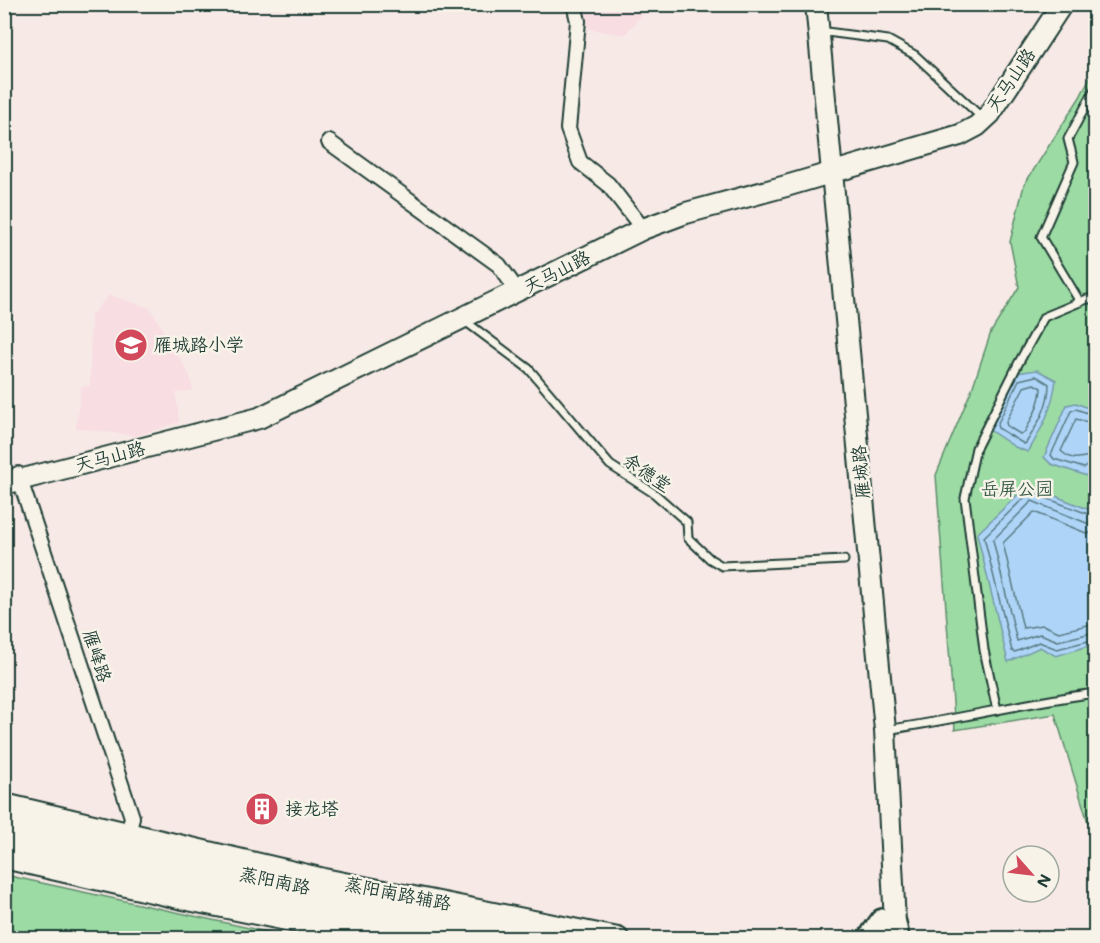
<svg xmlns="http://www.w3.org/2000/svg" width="1100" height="943" viewBox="0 0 1100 943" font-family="Mali,'LXGW WenKai TC',sans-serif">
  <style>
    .built { fill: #f8dde3 }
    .green { fill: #9cdba4; stroke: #5e8c6c; stroke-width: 1.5 }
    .water { fill: #aed5f8; stroke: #7598aa; stroke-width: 1.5 }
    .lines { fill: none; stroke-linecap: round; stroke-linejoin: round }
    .shore { stroke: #587a82; stroke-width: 1.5 }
    .lane-casing { stroke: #1f3d34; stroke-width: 11 }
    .street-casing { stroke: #1f3d34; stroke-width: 18 }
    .secondary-casing { stroke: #1f3d34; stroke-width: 24 }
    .primary-casing { stroke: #1f3d34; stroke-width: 26 }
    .lane { stroke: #f7f3e8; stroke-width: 7 }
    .street { stroke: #f7f3e8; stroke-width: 14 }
    .secondary { stroke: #f7f3e8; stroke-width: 20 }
    .primary { stroke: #f7f3e8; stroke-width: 21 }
    .labels { text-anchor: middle; stroke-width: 5; stroke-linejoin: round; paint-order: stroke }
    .street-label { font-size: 18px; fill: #1f3d34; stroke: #f7f3e8 }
    .poi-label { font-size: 18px; fill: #1f3d34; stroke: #f7f3e8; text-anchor: start }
    .park-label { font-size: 18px; fill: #385d4a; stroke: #f7f3e8 }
  </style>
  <rect width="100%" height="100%" fill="#f7e9e6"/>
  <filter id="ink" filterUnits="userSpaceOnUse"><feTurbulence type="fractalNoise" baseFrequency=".0167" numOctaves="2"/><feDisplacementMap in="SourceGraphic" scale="12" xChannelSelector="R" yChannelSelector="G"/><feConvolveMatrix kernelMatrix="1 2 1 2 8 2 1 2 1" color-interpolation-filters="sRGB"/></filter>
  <g filter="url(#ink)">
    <g class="built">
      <path d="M 583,5 L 583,4 L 651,5 L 624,35 L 589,29 Z"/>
      <path d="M 109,295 L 150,308 L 189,374 L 193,390 L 176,393 L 179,422 L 136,436 L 76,428 L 81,386 L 90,386 L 91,316 Z"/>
    </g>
    <g class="green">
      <path d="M 1095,67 L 1095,845 L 1055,714 L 955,730 L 936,475 L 973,386 L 991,332 L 1019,287 L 1010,242 L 1024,185 L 1080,97 Z"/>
      <path d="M 5,875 L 281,935 L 281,938 L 5,938 Z"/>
    </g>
    <g class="water">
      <path d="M 1037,370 L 1056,380 C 1052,409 1043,427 1028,452 L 1015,447 L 988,429 L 1016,373 Z"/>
      <path d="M 1076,403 L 1095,411 L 1095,461 L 1090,477 L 1051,464 L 1044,457 L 1067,405 Z"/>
      <path d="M 1028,485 L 1095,512 L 1095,644 L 1056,656 L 1040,647 L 1008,662 L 977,534 Z"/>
    </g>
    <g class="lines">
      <g class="shore">
        <path d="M 1036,376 L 1049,384 C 1049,406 1038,424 1026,443 L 1024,444 L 998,428 L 997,425 L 1019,380 Z"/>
        <path d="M 1034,384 L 1041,388 C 1040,405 1032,419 1024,433 L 1020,434 L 1007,426 L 1006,422 L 1024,387 Z"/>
        <path d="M 1096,416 L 1076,409 L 1071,411 L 1051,455 L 1054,459 L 1084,468 L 1090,463 L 1096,462"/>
        <path d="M 1096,424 L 1076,419 L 1061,451 C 1075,464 1082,456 1096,455"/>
        <path d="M 1096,517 L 1030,492 L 984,537 L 1012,651 L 1015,652 L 1039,642 L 1057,649 L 1096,639"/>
        <path d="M 1096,525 L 1089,524 L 1032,501 L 993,540 L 1017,641 L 1040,634 L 1058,641 L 1096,632"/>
        <path d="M 1096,534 L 1086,533 L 1034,512 L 1003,543 L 1023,628 L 1043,625 L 1059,632 L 1096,623"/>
      </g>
      <g class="lane-casing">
        <g id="lane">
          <path d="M 819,31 L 888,40 L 915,55 L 978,114"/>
          <path d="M 1080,302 L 1041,237 L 1074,162 L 1068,139 L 1096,87"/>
          <path d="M 465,321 L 529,369 L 610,465 L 655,494 L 687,522 L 688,538 L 710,559 L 722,566 L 844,560"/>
          <path d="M 997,710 L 984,650 L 965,498 L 976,448 L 1018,364 L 1044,317 L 1087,299 L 1096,299"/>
          <path d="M 885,730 C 956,720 1025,702 1096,693"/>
        </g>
      </g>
      <g class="street-casing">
        <g id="street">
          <path d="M 574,4 L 578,21 L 568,129 L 580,162 L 608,184 L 643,229"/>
          <path d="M 329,142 L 499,265 L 514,286"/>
          <path d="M 18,474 L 132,817 L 127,841"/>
        </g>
      </g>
      <g class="secondary-casing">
        <g id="secondary">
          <path d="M 816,4 L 885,730 L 895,923 L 889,938"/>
          <path d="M 4,484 L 259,418 L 643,229 L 686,213 L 786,186 L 960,135 L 977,126 L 990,114 L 1062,4"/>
          <path d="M 4,804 L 324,879 L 618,938"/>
          <path d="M 4,858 L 183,899 L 375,938"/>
        </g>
      </g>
      <g class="primary-casing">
        <g id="primary">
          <path d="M 4,822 L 546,938"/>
          <path d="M 4,840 L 311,908 L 460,938"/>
          <path d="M 895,923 L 898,938"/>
          <path d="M 869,938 L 882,920"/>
        </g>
      </g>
      <use href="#lane" class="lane"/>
      <use href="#street" class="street"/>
      <use href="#secondary" class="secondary"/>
      <use href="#primary" class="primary"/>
    </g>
  </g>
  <defs>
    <g id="school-disc" transform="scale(1.725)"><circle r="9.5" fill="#d1495b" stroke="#f7f3e8"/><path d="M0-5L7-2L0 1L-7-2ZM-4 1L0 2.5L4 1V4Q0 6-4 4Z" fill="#fff"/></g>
    <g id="building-disc" transform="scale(1.725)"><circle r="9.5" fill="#d1495b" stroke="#f7f3e8"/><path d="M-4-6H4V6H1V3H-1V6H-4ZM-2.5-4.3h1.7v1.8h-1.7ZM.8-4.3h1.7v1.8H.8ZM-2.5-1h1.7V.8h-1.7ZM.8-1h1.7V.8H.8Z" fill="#fff"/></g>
  </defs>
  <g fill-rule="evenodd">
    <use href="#school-disc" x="131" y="345"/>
    <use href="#building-disc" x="262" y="809"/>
  </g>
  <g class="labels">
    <g class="street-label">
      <text transform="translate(1011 80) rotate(-56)" y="6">天马山路</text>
      <text transform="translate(557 272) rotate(-27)" y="6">天马山路</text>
      <text transform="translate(110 457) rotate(-15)" y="6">天马山路</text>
      <text transform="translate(861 472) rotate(-95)" y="6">雁城路</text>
      <text transform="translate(647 473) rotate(35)" y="6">余德堂</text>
      <text transform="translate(97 656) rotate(72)" y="6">雁峰路</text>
      <text transform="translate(275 881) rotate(12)" y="6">蒸阳南路</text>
      <text transform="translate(398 894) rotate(11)" y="6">蒸阳南路辅路</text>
    </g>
    <g class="poi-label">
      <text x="154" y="351">雁城路小学</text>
      <text x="285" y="815">接龙塔</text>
    </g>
    <g class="park-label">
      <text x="1017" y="495">岳屏公园</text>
    </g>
  </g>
  <rect width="1100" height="943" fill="none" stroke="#f7f3e8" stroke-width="24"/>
  <rect x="12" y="12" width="1076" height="919" fill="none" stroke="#1f3d34" stroke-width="2" filter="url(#ink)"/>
  <g transform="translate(1031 874) rotate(118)"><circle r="28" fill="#f7f3e8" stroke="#a1aaa0" stroke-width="1.5"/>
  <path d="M0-4.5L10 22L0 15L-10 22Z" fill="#d1495b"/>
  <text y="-9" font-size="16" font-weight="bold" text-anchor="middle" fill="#1f3d34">N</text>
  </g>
</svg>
